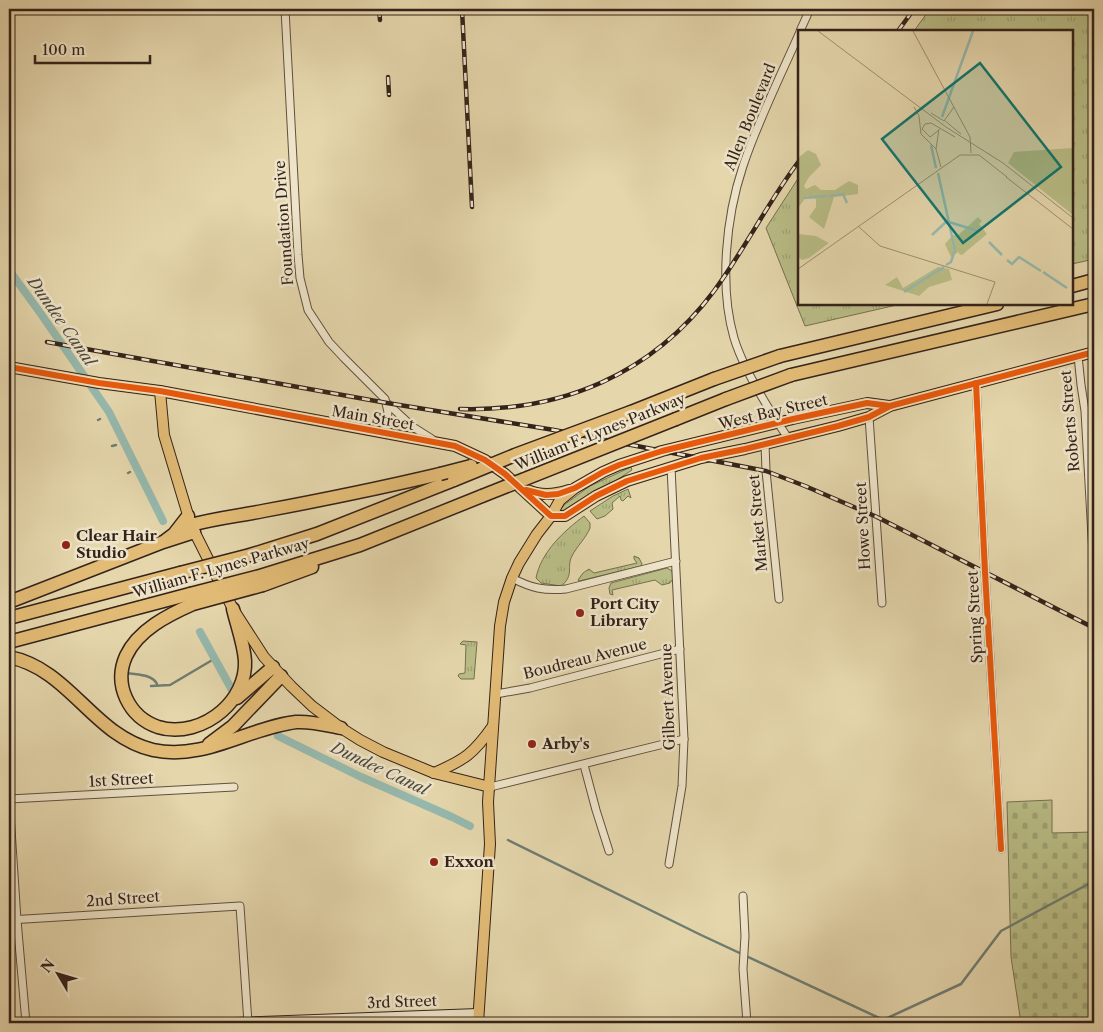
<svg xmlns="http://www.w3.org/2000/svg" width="1103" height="1032" viewBox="0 0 1103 1032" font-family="'Libre Caslon Text',serif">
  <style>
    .grass { fill: url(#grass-tufts); stroke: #767050 }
    .cemetery { fill: url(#cemetery-stones); stroke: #767050 }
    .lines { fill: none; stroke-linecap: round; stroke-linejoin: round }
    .stream { stroke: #6f7d73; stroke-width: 2.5 }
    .canal { stroke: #96b9ae; stroke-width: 8 }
    .street-casing { stroke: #60503e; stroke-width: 9 }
    .secondary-casing { stroke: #34231a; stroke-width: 12 }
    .primary-casing { stroke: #34231a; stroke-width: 12 }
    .highway-casing { stroke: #34231a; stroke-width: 15 }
    .street { stroke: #eee4c9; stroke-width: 7 }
    .secondary { stroke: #eee4c9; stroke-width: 10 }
    .primary { stroke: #e2bb76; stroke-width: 10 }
    .highway { stroke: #e2bb76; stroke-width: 12 }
    .rail-casing { stroke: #34231a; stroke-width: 4.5 }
    .rail { stroke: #eee4c9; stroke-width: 2.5; stroke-dasharray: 8; stroke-linecap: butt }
    .highway-bridge-casing { stroke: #34231a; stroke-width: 15; stroke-linecap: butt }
    .highway-bridge { stroke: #e2bb76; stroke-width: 12 }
    .cycleway-casing { stroke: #eee4c9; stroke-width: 9 }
    .cycleway { stroke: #e8590c; stroke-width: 6 }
    .poi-dot { fill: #8f2418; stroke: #eee4c9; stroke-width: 2 }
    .labels { text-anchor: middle; stroke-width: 5; stroke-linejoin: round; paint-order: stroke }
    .street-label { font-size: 15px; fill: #34231a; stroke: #eee4c9 }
    .poi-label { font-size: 15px; font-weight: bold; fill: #34231a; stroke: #eee4c9; text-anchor: start }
    .water-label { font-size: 16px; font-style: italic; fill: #4c483f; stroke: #eee4c9 }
    .inset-river { fill: none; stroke: #96b9ae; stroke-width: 2.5 }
    .inset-road { fill: none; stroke: #9e8e72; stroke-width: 1 }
    .view { fill: #0f766e; fill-opacity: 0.15; stroke: #0f766e; stroke-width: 2.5 }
    .inset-edge { fill: none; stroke: #34231a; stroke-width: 2.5 }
  </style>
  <defs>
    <pattern id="grass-tufts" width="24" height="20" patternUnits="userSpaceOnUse" patternTransform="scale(1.25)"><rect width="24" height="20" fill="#b9bd86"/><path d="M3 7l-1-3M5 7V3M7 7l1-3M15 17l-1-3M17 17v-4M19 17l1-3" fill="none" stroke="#a0a273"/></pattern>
    <pattern id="cemetery-stones" width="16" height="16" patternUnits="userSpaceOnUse" patternTransform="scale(1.25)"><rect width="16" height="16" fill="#b9bd86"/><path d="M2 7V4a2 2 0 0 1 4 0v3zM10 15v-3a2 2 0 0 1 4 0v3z" fill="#a0a273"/></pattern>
  </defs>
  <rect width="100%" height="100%" fill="#e5d6ac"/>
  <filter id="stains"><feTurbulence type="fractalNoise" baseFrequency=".004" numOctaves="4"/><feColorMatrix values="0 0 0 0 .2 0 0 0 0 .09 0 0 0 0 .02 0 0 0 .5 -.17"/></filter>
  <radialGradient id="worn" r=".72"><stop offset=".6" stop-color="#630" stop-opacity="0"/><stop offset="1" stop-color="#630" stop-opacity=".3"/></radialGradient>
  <g class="grass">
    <path d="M 930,9 L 1094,9 L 1094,259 L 1072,264 L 1072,31 L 914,31 Z"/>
    <path d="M 799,177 L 799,304 L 901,304 L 805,326 L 766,228 Z"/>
    <path d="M 631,467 L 632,470 L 571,510 L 560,512 L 558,510 L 562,508 L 564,505 L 590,486 Z"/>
    <path d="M 628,489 L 631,498 L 628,496 L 623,501 L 621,500 L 620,496 L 612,503 L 613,509 L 605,516 L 597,519 L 590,511 L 613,496 Z"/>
    <path d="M 584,516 L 590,523 L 590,528 C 586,538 577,546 572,556 C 566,567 575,575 561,586 L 541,583 L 536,578 C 541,552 564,531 584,516 Z"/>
    <path d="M 634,556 L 639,558 L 642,564 L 641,566 L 579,581 L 578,580 L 583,573 L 589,569 L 594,573 L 637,563 L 634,559 Z"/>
    <path d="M 667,568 L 672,571 L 673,579 L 670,583 L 662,585 L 655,580 L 612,590 L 613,595 L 610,594 L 609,588 L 611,583 Z"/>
    <path d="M 463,641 L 477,642 L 474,679 L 461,679 L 458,676 L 459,674 L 465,673 L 466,645 L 460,644 Z"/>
  </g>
  <path class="cemetery" d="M 1052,800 L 1052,833 L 1094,832 L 1094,1023 L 1021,1023 L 1011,957 L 1007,802 Z"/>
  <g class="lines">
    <g class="stream">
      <path d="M 98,420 L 100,419"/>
      <path d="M 112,446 L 116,445"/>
      <path d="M 128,473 L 130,472"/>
      <path d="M 127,673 C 137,675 152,674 157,684"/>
      <path d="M 151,686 L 170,685 L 214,659"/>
      <path d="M 508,840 L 701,935 L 890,1023"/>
      <path d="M 875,1016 L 875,1023"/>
      <path d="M 883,1020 L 961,984 L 1001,931 L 1094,881"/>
    </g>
    <g class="canal">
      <path d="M 9,270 L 41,314 L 109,412 L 163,521"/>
      <path d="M 200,632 L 232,690"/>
      <path d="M 278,736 L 361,777 L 452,817 L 470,826"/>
    </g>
    <g class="street-casing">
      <g id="street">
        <path d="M 285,9 L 298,255 L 300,278 L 308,310 L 329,342 L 344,358 L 385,399 L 388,412 L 385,434"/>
        <path d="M 800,31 L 810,9"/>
        <path d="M 1078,356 L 1081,385 L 1085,411 L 1094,573"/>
        <path d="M 976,383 L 985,572 L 1001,849"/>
        <path d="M 388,404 L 413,427 L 432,439"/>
        <path d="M 869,417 L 882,603"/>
        <path d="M 788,438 C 769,410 744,371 734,338 C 719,286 726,217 743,166 C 758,121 780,77 799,34"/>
        <path d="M 765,444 L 766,471 L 779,599"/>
        <path d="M 512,578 C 531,588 544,591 566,589 L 676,561"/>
        <path d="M 496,694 L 530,688 L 680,649"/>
        <path d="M 9,749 L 9,799 L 17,920 L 26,1023"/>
        <path d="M 584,765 L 596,810 L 609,851"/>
        <path d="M 490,787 L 684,739"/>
        <path d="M 9,799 L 234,787"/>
        <path d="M 669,864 L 682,786 L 684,739 L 671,467"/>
        <path d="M 743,896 L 745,936 L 743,969 L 747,1023"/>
        <path d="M 9,920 L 240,906 L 248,1023"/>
      </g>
    </g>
    <g class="secondary-casing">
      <path id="secondary" d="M 236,1023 L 478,1014"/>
    </g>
    <g class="primary-casing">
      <g id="primary">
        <path d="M 9,367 L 99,383 L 160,391 L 455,446 L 485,460 L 505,474 L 551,516 L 565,516 L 596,496 L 627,481 L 701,458 L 745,449 L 838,426 L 869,417 L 890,406 L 1094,352"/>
        <path d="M 160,391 L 164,435 L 191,525 L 233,609 L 264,657 L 291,686 L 312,706 L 341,728 L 360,740 L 383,752 L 434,773 L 490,787"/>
        <path d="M 525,489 C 541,496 553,495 569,490"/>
        <path d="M 434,773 C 465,760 474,753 493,726"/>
        <path d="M 478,1023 L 490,844 L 488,802 L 500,626 L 504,602 L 512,578 L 519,563 L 537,534 L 551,516 L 560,500 L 575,488 L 603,472 L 619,465 L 662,451 L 793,419 L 867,403 L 889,406"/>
      </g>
    </g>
    <g class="highway-casing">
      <g id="highway">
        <path d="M 1072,286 L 1094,280"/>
        <path d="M 780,356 L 997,304"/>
        <path d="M 791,375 L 1094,304"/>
        <path d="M 631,412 L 714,379"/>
        <path d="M 676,419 L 726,399"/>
        <path d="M 191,525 C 216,518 238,516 263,511 C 322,500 381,488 440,474"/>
        <path d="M 166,540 L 174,534 L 188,516"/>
        <path d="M 250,555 L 317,534 L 454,480"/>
        <path d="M 260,576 L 360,545 L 482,496"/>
        <path d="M 263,585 L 312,567"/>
        <path d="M 9,602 L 163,542 L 194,532"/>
        <path d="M 193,604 C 168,615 138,630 126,656 C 113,685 129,717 158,727 C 180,734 205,726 222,711 C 236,699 246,680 245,661 C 244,644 237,626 233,609"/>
        <path d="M 9,618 L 180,573"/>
        <path d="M 9,642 L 190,594"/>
        <path d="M 9,657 C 70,669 93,736 153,750 C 204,761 247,728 296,722 C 311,721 326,725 341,728"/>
        <path d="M 237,698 L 273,667"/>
        <path d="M 209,744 L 233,726 L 281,676"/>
      </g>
    </g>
    <use href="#street" class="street"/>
    <use href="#secondary" class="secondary"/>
    <use href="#primary" class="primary"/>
    <use href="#highway" class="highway"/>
    <g class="rail-casing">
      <g id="rail">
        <path d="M 379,9 L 380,20"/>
        <path d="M 462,9 L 472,207"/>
        <path d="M 898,31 L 914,9"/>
        <path d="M 388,77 L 389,95"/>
        <path d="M 47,342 L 387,403 L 554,430 L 766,471 L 805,486 L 877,517 L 1094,628"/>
        <path d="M 460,409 C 562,412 652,374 714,291 C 745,249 768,202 799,161"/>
      </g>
    </g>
    <use href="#rail" class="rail"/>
    <g class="highway-bridge-casing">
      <g id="highway-bridge">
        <path d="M 714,379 L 780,356"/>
        <path d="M 726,399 L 791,375"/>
        <path d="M 440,474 L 471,466"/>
        <path d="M 454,480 L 515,455 L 631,412"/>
        <path d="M 482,496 L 676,419"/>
        <path d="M 180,573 L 250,555"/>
        <path d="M 190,594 L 260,576"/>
        <path d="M 193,604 L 263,585"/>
      </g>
    </g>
    <use href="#highway-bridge" class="highway-bridge"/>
    <g class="cycleway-casing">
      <g id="cycleway">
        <path d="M 9,367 L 99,383 L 160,391 L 455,446 L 485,460 L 505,474 L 551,516 L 565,516 L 596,496 L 627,481 L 701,458 L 745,449 L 838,426 L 869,417 L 890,406 L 1094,352"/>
        <path d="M 976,383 L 985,572 L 1001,849"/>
        <path d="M 526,490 L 546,495 L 558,494 L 575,488 L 603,472 L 619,465 L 662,451 L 793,419 L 867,403 L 890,406"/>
      </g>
    </g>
    <use href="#cycleway" class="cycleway"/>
  </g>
  <g class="poi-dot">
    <circle cx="66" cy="545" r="5"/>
    <circle cx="580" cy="613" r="5"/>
    <circle cx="532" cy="744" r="5"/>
    <circle cx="434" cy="862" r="5"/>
  </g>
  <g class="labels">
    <g class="street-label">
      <text transform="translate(750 117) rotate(-68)" y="5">Allen Boulevard</text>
      <text transform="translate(284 223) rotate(-94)" y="5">Foundation Drive</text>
      <text transform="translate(773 412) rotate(-13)" y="5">West Bay Street</text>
      <text transform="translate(373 418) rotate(10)" y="5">Main Street</text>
      <text transform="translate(1070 421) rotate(-95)" y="5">Roberts Street</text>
      <text transform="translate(600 432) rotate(-22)" y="5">William F. Lynes Parkway</text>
      <text transform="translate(758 523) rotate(-95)" y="5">Market Street</text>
      <text transform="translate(863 526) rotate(-93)" y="5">Howe Street</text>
      <text transform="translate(221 568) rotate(-16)" y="5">William F. Lynes Parkway</text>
      <text transform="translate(975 617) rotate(-93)" y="5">Spring Street</text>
      <text transform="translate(585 659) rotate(-14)" y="5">Boudreau Avenue</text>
      <text transform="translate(668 697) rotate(-92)" y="5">Gilbert Avenue</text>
      <text transform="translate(121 780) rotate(-3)" y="5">1st Street</text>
      <text transform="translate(123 899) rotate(-4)" y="5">2nd Street</text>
      <text transform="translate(402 1002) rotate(-2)" y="5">3rd Street</text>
    </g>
    <g class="poi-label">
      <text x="76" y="541">Clear Hair<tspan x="76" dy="17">Studio</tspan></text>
      <text x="590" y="609">Port City<tspan x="590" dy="17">Library</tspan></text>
      <text x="542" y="749">Arby's</text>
      <text x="444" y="867">Exxon</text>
    </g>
    <g class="water-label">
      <text transform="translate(62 321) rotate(55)" y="6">Dundee Canal</text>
      <text transform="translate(380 768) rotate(25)" y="6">Dundee Canal</text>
    </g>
  </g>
  <g transform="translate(798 30)">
    <rect width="275" height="275" fill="#e5d6ac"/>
    <path d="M 275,118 L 275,185 L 210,133 L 216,122 Z" fill="#b9bd86"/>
    <path d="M 0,204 L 18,206 L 31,213 L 11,228 L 4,230 L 0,227 Z" fill="#b9bd86"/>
    <path d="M 10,120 L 18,124 L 23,135 L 11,147 L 6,156 L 8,159 L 17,155 L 23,160 L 37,160 L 51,151 L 60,155 L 60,164 L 36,167 L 26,199 L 11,187 L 18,177 L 18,169 L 9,166 L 0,178 L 0,128 ZM 155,205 L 162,206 L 166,218 L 153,227 L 147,214 ZM 140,237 L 151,239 L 154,250 L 131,257 L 121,266 L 87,255 L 99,247 L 105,258 Z" fill="#b9bd86"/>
    <path d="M 180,187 L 184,191 L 181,194 L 189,204 L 164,225 L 161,224 L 156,209 Z" fill="#b9bd86"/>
    <path class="inset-river" d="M 144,87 L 175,1M 133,115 L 138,138M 140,143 L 157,220 L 153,232 L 148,235M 31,166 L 45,164 L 49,173M 6,168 L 29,166M 151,192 L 180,201M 134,205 L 150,190M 191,212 L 204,225M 209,230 L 214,234 L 221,227 L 243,241M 245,242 L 269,258M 106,262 L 146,237"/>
    <path class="inset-road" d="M 20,1 L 148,97 L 205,133 L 275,188M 115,1 L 172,107 L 173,123M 116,77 L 121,86 L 123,104 L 138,119M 133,83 L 146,91M 146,90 L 163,104M 146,91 L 156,77M 141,99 L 138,119 L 143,137M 141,100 L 132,107 L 124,99 L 127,94 L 133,93 L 157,107M 208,147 L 275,199M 60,196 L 82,216 L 197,252 L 189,274M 0,239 L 162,125 L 181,125 L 209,147"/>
    <path class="view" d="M 182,33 L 263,137 L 165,213 L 84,109 Z"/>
    <rect width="275" height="275" class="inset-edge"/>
  </g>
  <rect width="1103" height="1032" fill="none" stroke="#e5d6ac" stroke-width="30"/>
  <rect x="10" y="10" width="1083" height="1012" fill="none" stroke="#34231a" stroke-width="2.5"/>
  <rect x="15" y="15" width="1073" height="1002" fill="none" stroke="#34231a"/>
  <g transform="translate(58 974) rotate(308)" stroke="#eee4c9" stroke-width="4" paint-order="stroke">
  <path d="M0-4L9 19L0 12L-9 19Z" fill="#34231a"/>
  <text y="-8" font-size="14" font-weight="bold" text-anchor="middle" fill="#34231a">N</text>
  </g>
  <path d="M35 55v8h115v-8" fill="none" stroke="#34231a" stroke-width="2.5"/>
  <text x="42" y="55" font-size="15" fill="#34231a" stroke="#eee4c9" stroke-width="4" paint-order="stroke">100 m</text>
  <rect width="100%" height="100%" filter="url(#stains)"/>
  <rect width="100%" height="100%" fill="url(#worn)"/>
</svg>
